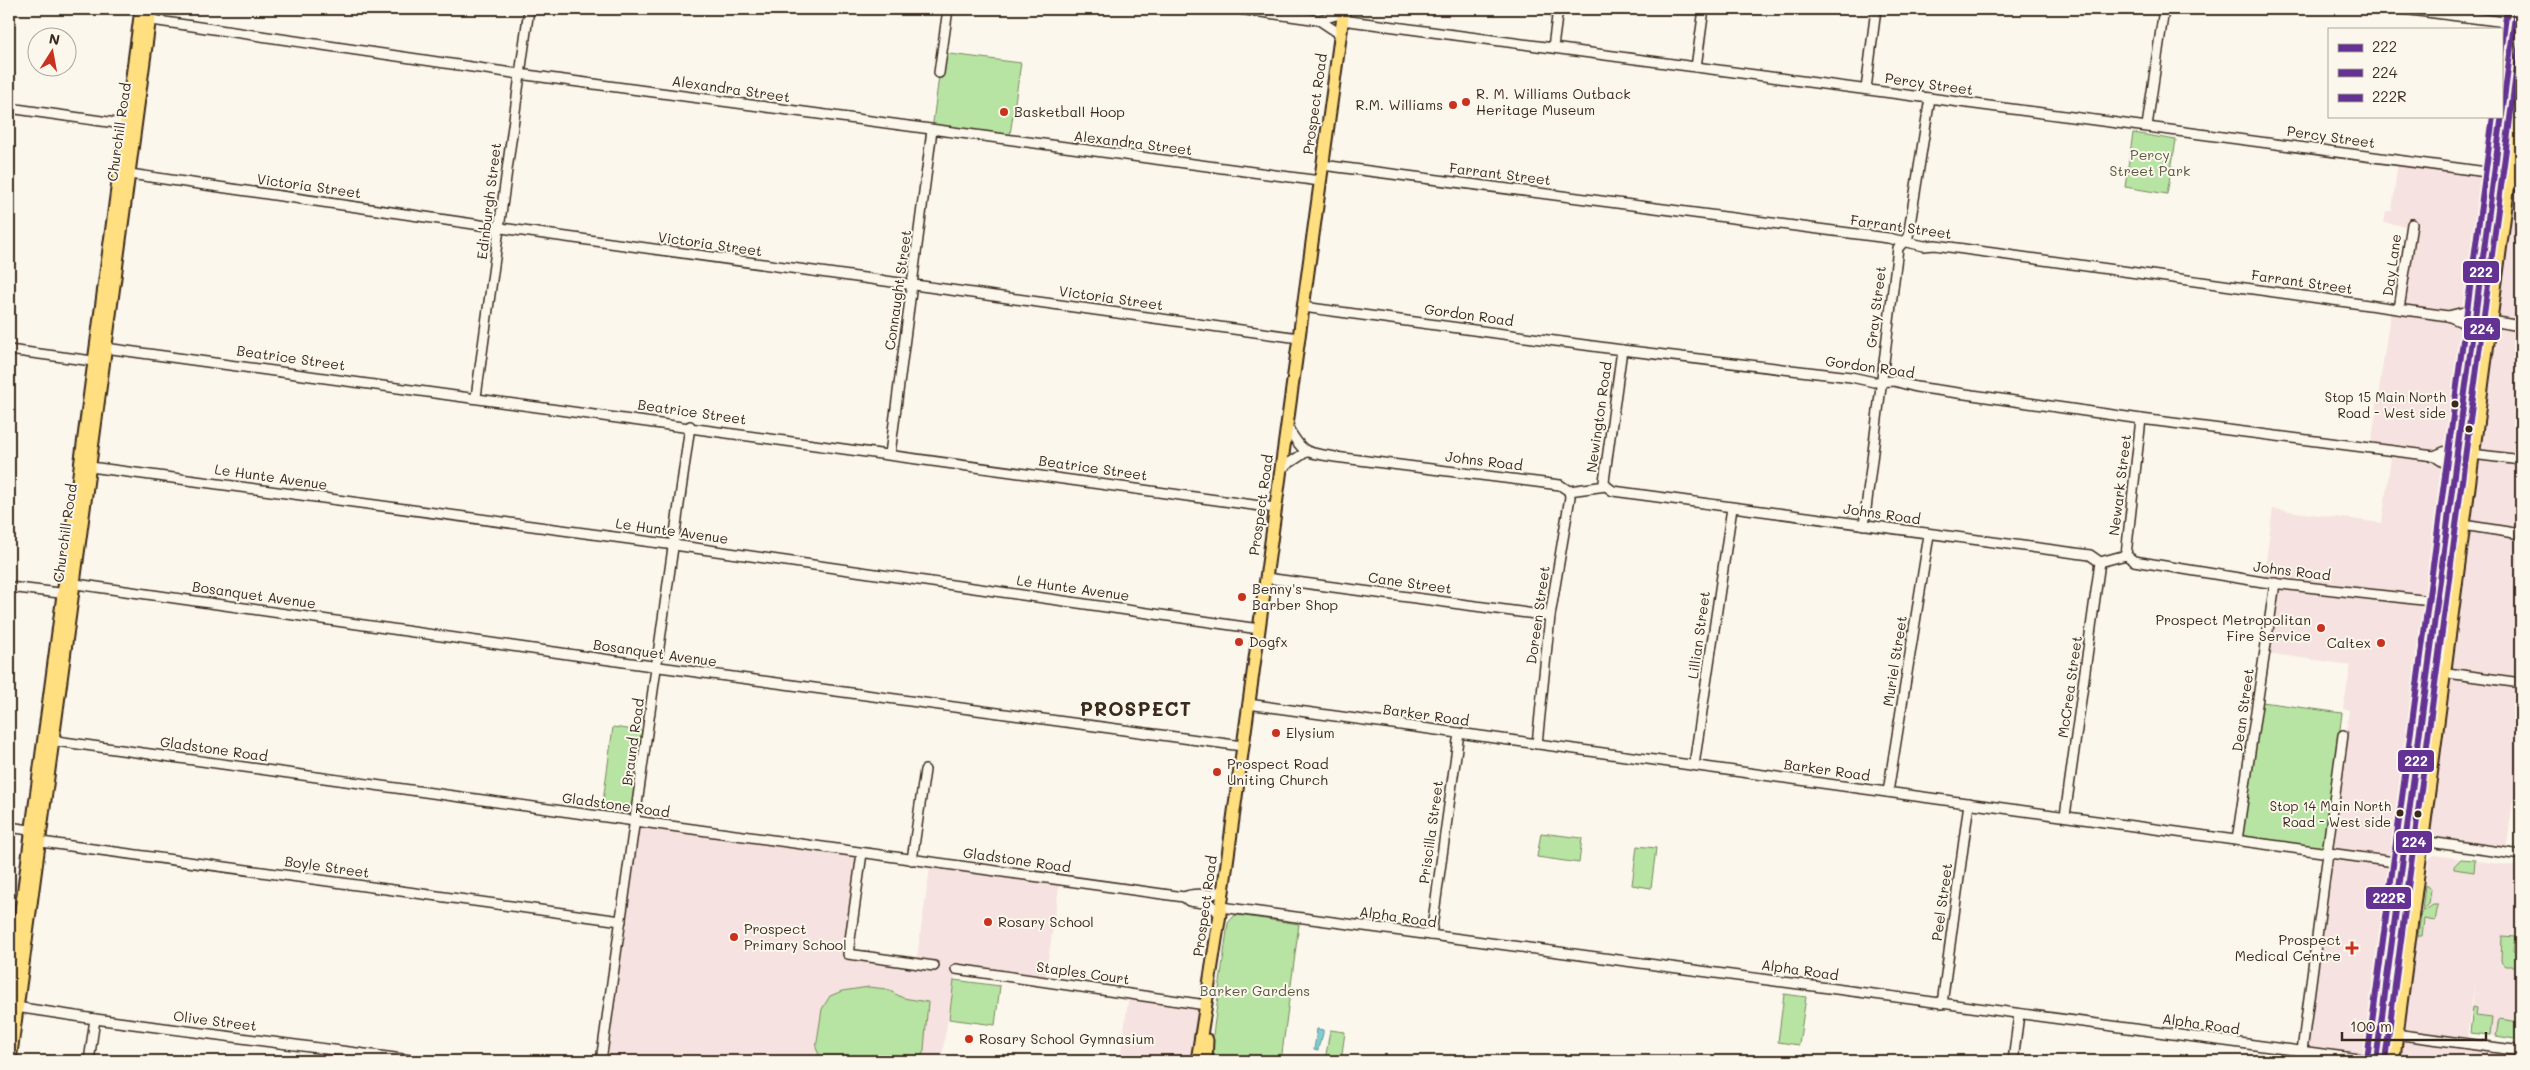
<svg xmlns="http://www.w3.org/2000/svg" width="2530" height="1070" viewBox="0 0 2530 1070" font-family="Mali,sans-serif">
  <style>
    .built { fill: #f6e2e0 }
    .green { fill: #b7e4a2; stroke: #798760 }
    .water { fill: #7ecfd4; stroke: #638d8b }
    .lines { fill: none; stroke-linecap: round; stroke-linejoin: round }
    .minor-casing { stroke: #3b2a1e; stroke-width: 12 }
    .major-casing { stroke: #3b2a1e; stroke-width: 15 }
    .highway-casing { stroke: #3b2a1e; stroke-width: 18 }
    .minor { stroke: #fbf7ec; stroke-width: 9 }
    .major { stroke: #ffdf80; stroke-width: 11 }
    .highway { stroke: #ffdf80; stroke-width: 14 }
    .bus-1-casing { stroke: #fbf7ec; stroke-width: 10 }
    .bus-2-casing { stroke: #fbf7ec; stroke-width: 10 }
    .bus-3-casing { stroke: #fbf7ec; stroke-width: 10 }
    .bus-1 { stroke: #633293; stroke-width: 6 }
    .bus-2 { stroke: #633293; stroke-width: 6 }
    .bus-3 { stroke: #633293; stroke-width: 6 }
    .poi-dot { fill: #c8321e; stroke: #fbf7ec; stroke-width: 2 }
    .bus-dot { fill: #3b2a1e; stroke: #fbf7ec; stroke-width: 2 }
    .labels { text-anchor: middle; stroke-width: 4; stroke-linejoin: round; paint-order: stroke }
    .bus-label { font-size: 13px; fill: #3b2a1e; stroke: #fbf7ec; text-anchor: end }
    .street-label { font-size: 14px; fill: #3b2a1e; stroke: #fbf7ec }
    .poi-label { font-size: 14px; fill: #3b2a1e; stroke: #fbf7ec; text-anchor: start }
    .park-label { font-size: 14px; fill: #5a583f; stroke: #fbf7ec }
    .district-label { font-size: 19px; font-weight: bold; letter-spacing: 1px; fill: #3b2a1e; stroke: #fbf7ec }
    .line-badge { stroke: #fbf7ec; stroke-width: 2 }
    .badge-label { font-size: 14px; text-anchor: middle; font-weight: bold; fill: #fff }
  </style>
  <rect width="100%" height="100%" fill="#fbf7ec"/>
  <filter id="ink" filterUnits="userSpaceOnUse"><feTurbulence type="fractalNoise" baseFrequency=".02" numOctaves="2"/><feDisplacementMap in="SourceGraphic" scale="10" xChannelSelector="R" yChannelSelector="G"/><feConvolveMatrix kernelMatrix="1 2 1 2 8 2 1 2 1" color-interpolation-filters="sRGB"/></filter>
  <g filter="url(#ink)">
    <g class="built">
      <path d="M 2521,120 L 2521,766 L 2517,799 L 2513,799 L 2506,853 L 2413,840 L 2400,939 L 2417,942 L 2429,859 L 2434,855 L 2521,867 L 2521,1040 L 2470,1033 L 2475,981 L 2466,1044 L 2502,1049 L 2501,1061 L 2302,1061 L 2349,710 L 2343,709 L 2351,665 L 2265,653 L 2275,584 L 2263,582 L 2273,509 L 2382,523 L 2392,450 L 2371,446 L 2391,308 L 2397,309 L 2408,226 L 2384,223 L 2386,211 L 2392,211 L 2398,160 L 2503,174 Z"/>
      <path d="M 635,821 L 862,853 L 848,954 L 916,963 L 931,862 L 1060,880 L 1045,981 L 956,969 L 941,1061 L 601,1061 Z"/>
      <path d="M 1129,994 L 1206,1005 L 1197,1061 L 1120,1061 Z"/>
    </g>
    <g class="green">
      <path d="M 942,53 L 1021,63 L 1009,141 L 932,130 Z"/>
      <path d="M 2133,133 L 2176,140 L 2167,194 L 2125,187 Z"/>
      <path d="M 2262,702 L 2342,713 L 2325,849 L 2241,839 Z"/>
      <path d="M 613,727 L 648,732 L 635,821 L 601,816 Z"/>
      <path d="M 1541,833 L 1582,838 L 1579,863 L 1537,857 Z"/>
      <path d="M 1637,846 L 1656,848 L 1651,888 L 1632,885 Z"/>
      <path d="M 2461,859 L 2475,860 L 2474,872 L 2454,869 L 2454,866 Z"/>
      <path d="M 2425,885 L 2431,889 L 2429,904 L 2422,911 Z"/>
      <path d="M 2433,905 L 2438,905 L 2435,921 L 2424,919 L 2422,936 L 2418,936 L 2421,913 Z"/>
      <path d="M 1238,915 L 1299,924 L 1281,1061 L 1239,1061 L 1210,1057 L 1228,923 L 1234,916 Z"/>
      <path d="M 2502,936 L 2515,937 L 2513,951 L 2521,954 L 2521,966 L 2506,966 L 2501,961 Z"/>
      <path d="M 954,980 L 1000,986 L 995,1025 L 949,1019 Z"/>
      <path d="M 869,987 L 886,989 L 903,998 L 928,1002 L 924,1050 L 920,1061 L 822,1061 L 816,1048 L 822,1009 L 830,996 L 842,991 Z"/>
      <path d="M 1784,994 L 1806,997 L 1799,1045 L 1778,1042 Z"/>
      <path d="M 2473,1007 L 2477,1008 L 2476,1016 L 2492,1018 L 2490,1035 L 2470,1033 Z"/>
      <path d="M 2521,1016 L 2521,1040 L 2496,1036 L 2499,1019 L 2520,1022 Z"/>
      <path d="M 1330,1030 L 1345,1032 L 1341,1061 L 1325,1061 Z"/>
    </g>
    <path class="water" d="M 1317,1029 L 1323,1030 C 1324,1037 1318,1043 1318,1051 L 1314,1050 Z"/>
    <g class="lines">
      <g class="minor-casing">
        <g id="minor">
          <path d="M 1239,9 L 1319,20 L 1343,13"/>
          <path d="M 2403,9 L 2521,24"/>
          <path d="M 145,19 L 519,74 L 1320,181"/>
          <path d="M 1319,20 L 1340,34"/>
          <path d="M 1342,20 L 2494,173 L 2511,163"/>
          <path d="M 1553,47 L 1558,9"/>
          <path d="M 1696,67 L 1704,9"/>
          <path d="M 939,73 L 948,9"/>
          <path d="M 1866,89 L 1876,9"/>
          <path d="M 9,108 L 130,125"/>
          <path d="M 2147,126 L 2164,9"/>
          <path d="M 1322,165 L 1888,238 L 1924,246 L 1935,245 L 2448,316 L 2476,309"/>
          <path d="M 123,173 L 501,228 L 1299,338"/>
          <path d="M 2505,186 L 2508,184 L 2521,185"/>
          <path d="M 1303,307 L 1622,350 L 1851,377 L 1874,382 L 1894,381 L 1916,387 L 2141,419 L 2434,456 L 2448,465 L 2454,474"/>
          <path d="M 2399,309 L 2412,224"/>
          <path d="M 2448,316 L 2462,322 L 2472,334"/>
          <path d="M 2485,323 L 2490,321 L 2521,326"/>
          <path d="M 105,348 L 1275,508"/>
          <path d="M 9,350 L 93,361"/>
          <path d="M 476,397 L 529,9"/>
          <path d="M 1288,428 C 1304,455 1305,452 1335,457 L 1560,485 L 1569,491 L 1606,486 L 1613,491 L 2090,555 L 2100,562 L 2126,555 L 2134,561 L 2263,582 L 2440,602"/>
          <path d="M 890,454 L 932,130"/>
          <path d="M 2472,454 L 2521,460"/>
          <path d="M 2434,456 L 2458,446"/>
          <path d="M 83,466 L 667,544 L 1259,629"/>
          <path d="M 1282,468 L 1306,452"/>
          <path d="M 1606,486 L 1604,481 L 1622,350"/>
          <path d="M 1864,525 L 1898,248 L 1908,237 L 1930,98"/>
          <path d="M 2463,525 L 2521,534"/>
          <path d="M 2126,555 L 2141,419"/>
          <path d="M 1266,578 L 1550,616"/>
          <path d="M 69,583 L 652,666 L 1242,746"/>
          <path d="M 9,587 L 68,594"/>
          <path d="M 2440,672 L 2521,683"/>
          <path d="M 1248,704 L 2402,863"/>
          <path d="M 49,740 L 1184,897 L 1189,901 L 1210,904 L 1220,914"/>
          <path d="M 1537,744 L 1550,616 L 1570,497 L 1569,491"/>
          <path d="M 1694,765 L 1732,508"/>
          <path d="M 1888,792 L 1929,535"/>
          <path d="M 2065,816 L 2100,562"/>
          <path d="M 9,827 L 36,831"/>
          <path d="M 2237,840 L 2275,583"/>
          <path d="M 34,841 L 621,921"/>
          <path d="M 2422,841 L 2521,855"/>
          <path d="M 862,853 L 848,954 L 934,966"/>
          <path d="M 2327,853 L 2343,735"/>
          <path d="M 912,860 L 925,770"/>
          <path d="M 1184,897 C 1197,890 1209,899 1222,890"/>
          <path d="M 1221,907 L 2375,1061"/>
          <path d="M 1431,935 L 1459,733"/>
          <path d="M 956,969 L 1206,1005"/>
          <path d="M 1942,1004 L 1969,803"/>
          <path d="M 9,1006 L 95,1019 L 418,1061"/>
          <path d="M 2395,1034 L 2521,1051"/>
          <path d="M 2302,1051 L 2328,853"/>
          <path d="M 89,1061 L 95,1019"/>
          <path d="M 601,1061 L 690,426"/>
          <path d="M 2013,1061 L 2019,1014"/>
        </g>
      </g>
      <g class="major-casing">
        <g id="major">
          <path d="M 9,1000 L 141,9"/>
          <path d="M 10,1061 L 151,9"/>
          <path d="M 1197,1061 L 1220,914 L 1344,9"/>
          <path d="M 1206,1061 L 1207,1040"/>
        </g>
      </g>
      <g class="highway-casing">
        <g id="highway">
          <path d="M 2376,1061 L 2516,9"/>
          <path d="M 2392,1061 L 2521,80"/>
        </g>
      </g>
      <use href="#minor" class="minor"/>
      <use href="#major" class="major"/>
      <use href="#highway" class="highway"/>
      <g class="bus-1-casing">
        <path id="bus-1" d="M 2376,1061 L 2516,9"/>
      </g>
      <g class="bus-2-casing">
        <path id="bus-2" d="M 2385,1061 L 2521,36"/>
      </g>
      <g class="bus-3-casing">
        <g id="bus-3">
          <path d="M 2501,54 L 2507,9"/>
          <path d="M 2367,1060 L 2493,116"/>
        </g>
      </g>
      <use href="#bus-1" class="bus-1"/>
      <use href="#bus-2" class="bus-2"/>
      <use href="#bus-3" class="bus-3"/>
    </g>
  </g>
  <g class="poi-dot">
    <circle cx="1466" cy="102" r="5"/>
    <circle cx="1453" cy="105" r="5"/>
    <circle cx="1004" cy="112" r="5"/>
    <circle cx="1242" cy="597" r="5"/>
    <circle cx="2321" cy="628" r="5"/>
    <circle cx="1239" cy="642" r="5"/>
    <circle cx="2381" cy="643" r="5"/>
    <circle cx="1276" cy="733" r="5"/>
    <circle cx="1217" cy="772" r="5"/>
    <circle cx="988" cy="922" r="5"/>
    <circle cx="734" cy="937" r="5"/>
    <path d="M2349.5 940.5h5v5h5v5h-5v5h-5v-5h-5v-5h5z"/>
    <circle cx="969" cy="1039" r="5"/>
  </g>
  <g class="bus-dot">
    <circle cx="2455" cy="404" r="4.5"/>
    <circle cx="2469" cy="429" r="4.5"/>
    <circle cx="2400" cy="813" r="4.5"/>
    <circle cx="2418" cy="814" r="4.5"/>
  </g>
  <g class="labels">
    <g class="bus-label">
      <text x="2446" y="402">Stop 15 Main North<tspan x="2446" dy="16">Road - West side</tspan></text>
      <text x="2391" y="811">Stop 14 Main North<tspan x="2391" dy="16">Road - West side</tspan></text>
    </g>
    <g class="street-label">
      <text transform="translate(1929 84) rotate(8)" y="5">Percy Street</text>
      <text transform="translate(731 89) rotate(8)" y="5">Alexandra Street</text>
      <text transform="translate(1315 104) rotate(-82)" y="5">Prospect Road</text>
      <text transform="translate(119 132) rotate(-82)" y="5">Churchill Road</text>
      <text transform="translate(2331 137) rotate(8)" y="5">Percy Street</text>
      <text transform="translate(1133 143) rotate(7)" y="5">Alexandra Street</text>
      <text transform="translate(1500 174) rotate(7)" y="5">Farrant Street</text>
      <text transform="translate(309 186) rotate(8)" y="5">Victoria Street</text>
      <text transform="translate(489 201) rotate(-83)" y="5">Edinburgh Street</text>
      <text transform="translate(1901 227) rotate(8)" y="5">Farrant Street</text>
      <text transform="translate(710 244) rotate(8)" y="5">Victoria Street</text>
      <text transform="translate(2392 265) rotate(-82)" y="5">Day Lane</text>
      <text transform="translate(2302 282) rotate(8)" y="5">Farrant Street</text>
      <text transform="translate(898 290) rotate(-82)" y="5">Connaught Street</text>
      <text transform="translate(1111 298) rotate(8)" y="5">Victoria Street</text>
      <text transform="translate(1876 307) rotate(-83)" y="5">Gray Street</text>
      <text transform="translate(1469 315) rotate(8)" y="5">Gordon Road</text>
      <text transform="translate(291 358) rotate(8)" y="5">Beatrice Street</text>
      <text transform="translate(1870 367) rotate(8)" y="5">Gordon Road</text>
      <text transform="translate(692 412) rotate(8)" y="5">Beatrice Street</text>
      <text transform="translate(1599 417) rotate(-82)" y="5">Newington Road</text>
      <text transform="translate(1484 461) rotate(7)" y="5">Johns Road</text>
      <text transform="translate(1093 468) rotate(8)" y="5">Beatrice Street</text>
      <text transform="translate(271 477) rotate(8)" y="5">Le Hunte Avenue</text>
      <text transform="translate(2120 485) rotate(-83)" y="5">Newark Street</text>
      <text transform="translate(1261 505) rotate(-82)" y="5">Prospect Road</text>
      <text transform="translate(1882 514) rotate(8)" y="5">Johns Road</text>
      <text transform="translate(672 531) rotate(8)" y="5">Le Hunte Avenue</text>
      <text transform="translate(65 533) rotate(-82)" y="5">Churchill Road</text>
      <text transform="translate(2292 571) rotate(7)" y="5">Johns Road</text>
      <text transform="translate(1410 583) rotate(8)" y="5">Cane Street</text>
      <text transform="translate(1073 588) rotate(8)" y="5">Le Hunte Avenue</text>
      <text transform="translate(254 595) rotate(8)" y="5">Bosanquet Avenue</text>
      <text transform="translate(1538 615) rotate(-82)" y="5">Doreen Street</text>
      <text transform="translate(1699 635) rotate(-82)" y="5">Lillian Street</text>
      <text transform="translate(655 653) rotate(8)" y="5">Bosanquet Avenue</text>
      <text transform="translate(1895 661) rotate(-81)" y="5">Muriel Street</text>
      <text transform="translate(2070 687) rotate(-82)" y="5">McCrea Street</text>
      <text transform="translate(2243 710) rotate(-82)" y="5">Dean Street</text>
      <text transform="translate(1426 715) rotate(8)" y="5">Barker Road</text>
      <text transform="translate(633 742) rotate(-82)" y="5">Braund Road</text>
      <text transform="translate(214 749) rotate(8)" y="5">Gladstone Road</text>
      <text transform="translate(1827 770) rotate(8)" y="5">Barker Road</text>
      <text transform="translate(616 805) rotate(8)" y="5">Gladstone Road</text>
      <text transform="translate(1431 832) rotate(-82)" y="5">Priscilla Street</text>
      <text transform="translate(1017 860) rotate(8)" y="5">Gladstone Road</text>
      <text transform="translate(327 867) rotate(8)" y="5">Boyle Street</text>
      <text transform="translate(1942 902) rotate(-82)" y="5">Peel Street</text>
      <text transform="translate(1205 906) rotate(-82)" y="5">Prospect Road</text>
      <text transform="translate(1398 917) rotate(8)" y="5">Alpha Road</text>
      <text transform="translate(1800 970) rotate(8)" y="5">Alpha Road</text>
      <text transform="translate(1083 973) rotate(8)" y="5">Staples Court</text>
      <text transform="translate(215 1021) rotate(7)" y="5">Olive Street</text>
      <text transform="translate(2201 1024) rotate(8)" y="5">Alpha Road</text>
    </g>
    <g class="poi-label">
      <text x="1476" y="99">R. M. Williams Outback<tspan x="1476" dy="16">Heritage Museum</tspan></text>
      <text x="1443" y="110" text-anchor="end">R.M. Williams</text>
      <text x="1014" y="117">Basketball Hoop</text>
      <text x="1252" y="594">Benny's<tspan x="1252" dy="16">Barber Shop</tspan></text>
      <text x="2311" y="625" text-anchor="end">Prospect Metropolitan<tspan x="2311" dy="16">Fire Service</tspan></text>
      <text x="1249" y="647">Dogfx</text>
      <text x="2371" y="648" text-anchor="end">Caltex</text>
      <text x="1286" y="738">Elysium</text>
      <text x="1227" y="769">Prospect Road<tspan x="1227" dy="16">Uniting Church</tspan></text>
      <text x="998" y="927">Rosary School</text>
      <text x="744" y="934">Prospect<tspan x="744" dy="16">Primary School</tspan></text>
      <text x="2341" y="945" text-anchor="end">Prospect<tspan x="2341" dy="16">Medical Centre</tspan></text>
      <text x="979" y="1044">Rosary School Gymnasium</text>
    </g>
    <g class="park-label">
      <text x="2150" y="160">Percy<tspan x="2150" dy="16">Street Park</tspan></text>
      <text x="1255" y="996">Barker Gardens</text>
    </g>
    <g class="district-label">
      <text x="1136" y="716">PROSPECT</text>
    </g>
  </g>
  <g class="line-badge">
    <rect x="2462" y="260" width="38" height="24" rx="5" fill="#633293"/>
    <rect x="2463" y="317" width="38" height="24" rx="5" fill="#633293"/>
    <rect x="2397" y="749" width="38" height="24" rx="5" fill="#633293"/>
    <rect x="2395" y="830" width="38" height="24" rx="5" fill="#633293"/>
    <rect x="2365" y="886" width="47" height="24" rx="5" fill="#633293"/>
  </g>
  <g class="badge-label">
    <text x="2481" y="277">222</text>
    <text x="2482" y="334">224</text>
    <text x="2416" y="766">222</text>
    <text x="2414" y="847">224</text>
    <text x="2389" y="903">222R</text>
  </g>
  <rect width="2530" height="1070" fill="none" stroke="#fbf7ec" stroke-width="30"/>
  <rect x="15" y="15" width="2500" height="1040" fill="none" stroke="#3b2a1e" stroke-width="2" filter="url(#ink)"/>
  <rect x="2328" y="28" width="175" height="90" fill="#fbf7ec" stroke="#aea59a"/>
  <rect x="2338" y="44" width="25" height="8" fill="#633293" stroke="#aea59a"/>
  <text x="2372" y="52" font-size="15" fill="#3b2a1e">222</text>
  <rect x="2338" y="69" width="25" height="8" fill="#633293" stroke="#aea59a"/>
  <text x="2372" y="78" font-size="15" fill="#3b2a1e">224</text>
  <rect x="2338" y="94" width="25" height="8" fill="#633293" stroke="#aea59a"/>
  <text x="2372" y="102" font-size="15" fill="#3b2a1e">222R</text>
  <g transform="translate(52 52) rotate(11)"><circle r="24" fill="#fbf7ec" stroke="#aea59a"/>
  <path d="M0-4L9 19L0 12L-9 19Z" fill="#c8321e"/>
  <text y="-8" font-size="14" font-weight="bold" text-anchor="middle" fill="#3b2a1e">N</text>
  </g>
  <path d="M2342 1032v8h144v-8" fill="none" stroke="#3b2a1e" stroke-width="2.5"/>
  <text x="2350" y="1032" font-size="15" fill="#3b2a1e" stroke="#fbf7ec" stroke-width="4" paint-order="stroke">100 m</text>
</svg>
